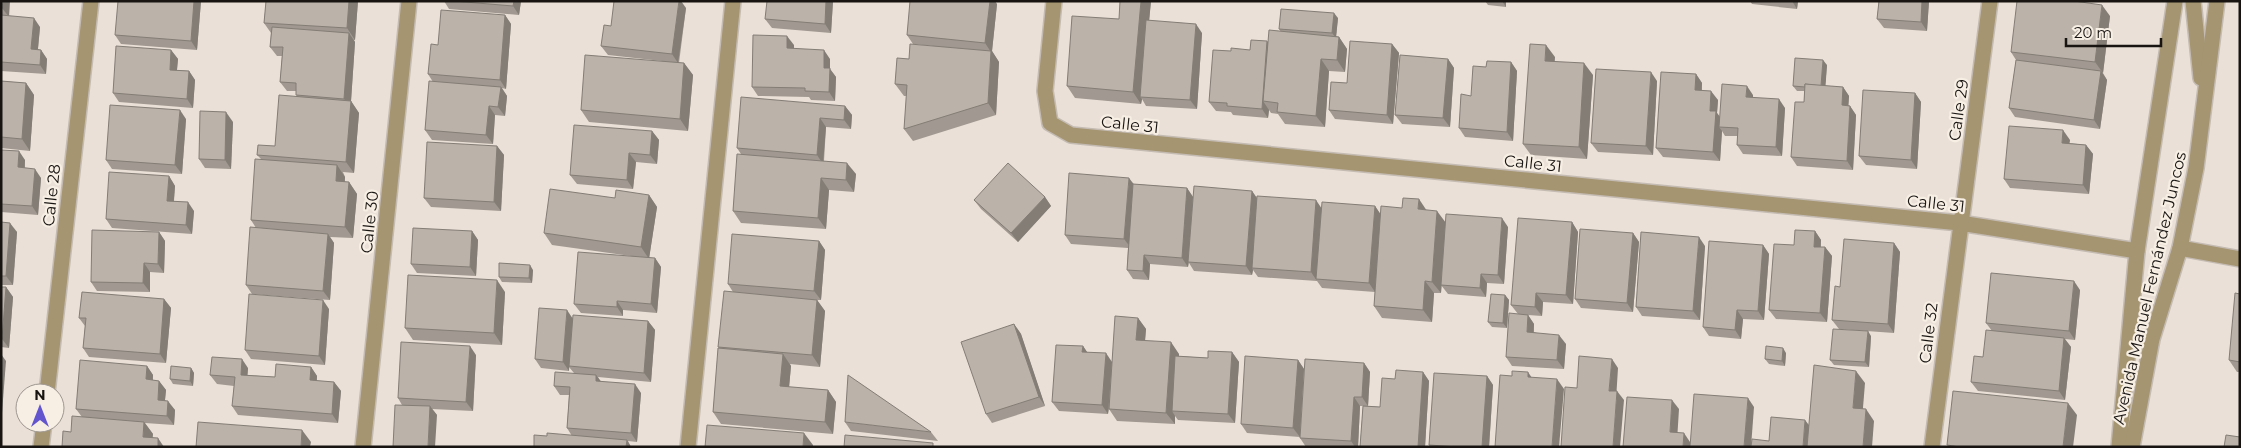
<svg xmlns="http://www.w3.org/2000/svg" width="2241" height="448" viewBox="0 0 2241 448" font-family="Montserrat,sans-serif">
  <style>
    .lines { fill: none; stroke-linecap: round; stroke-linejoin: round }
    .minor-casing { stroke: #c4bbb3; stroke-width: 18 }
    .minor { stroke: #a59571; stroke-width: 15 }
    .wall { fill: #a19991 }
    .shaded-wall { fill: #837d76 }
    .building { fill: #bbb2a9; stroke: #837d76 }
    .labels { text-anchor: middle; stroke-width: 4.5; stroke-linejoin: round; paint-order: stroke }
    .street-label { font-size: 16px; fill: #171411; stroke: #f7eee4 }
  </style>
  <rect width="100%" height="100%" fill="#eae0d7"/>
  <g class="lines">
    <g class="minor-casing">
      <g id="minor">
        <path d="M 1054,1 L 1045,91 L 1050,123 L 1071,135 L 1960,223 L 2137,251"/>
        <path d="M 2193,1 L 2201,78"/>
        <path d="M 2180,248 L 2240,259"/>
        <path d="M 47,393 L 91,1"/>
        <path d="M 41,447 L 44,423"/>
        <path d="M 363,447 L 409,1"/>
        <path d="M 688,447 L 733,1"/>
        <path d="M 1932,447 L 1990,1"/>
        <path d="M 2119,447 L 2137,251 L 2175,1"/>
        <path d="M 2132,447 L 2152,339 L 2180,248 L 2196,168 L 2217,1"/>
      </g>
    </g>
    <use href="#minor" class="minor"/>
  </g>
  <g class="wall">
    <path d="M 1,1 L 9,16 L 40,27 L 38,49 L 41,50 L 47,59 L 46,74 L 1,71 Z"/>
    <path d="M 201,1 L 197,50 L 121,44 L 115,35 Z"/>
    <path d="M 266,1 L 358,1 L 355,40 L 354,40 L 355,42 L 351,101 L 359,113 L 354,173 L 343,172 L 345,177 L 345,182 L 349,182 L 357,194 L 353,238 L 330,237 L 334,243 L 330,300 L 252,294 L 246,285 L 256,228 L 251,220 L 261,159 L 257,155 L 275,146 L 297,96 L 296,95 L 296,91 L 287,91 L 280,82 L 282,56 L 277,56 L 270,47 L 271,33 L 264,23 Z"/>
    <path d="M 444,1 L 521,1 L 519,15 L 449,9 Z"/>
    <path d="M 833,1 L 831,33 L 772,28 L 765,19 Z"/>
    <path d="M 1151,1 L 1149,20 L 1202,33 L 1197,109 L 1146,106 L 1142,99 L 1141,104 L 1075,98 L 1067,86 L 1119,19 Z"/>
    <path d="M 1485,1 L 1506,1 L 1506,7 L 1488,5 Z"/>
    <path d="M 1750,1 L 1798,1 L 1797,9 L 1752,4 Z"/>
    <path d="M 1879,1 L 1929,1 L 1927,31 L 1884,28 L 1877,19 Z"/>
    <path d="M 997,4 L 992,51 L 999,62 L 996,115 L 913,141 L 904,129 L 907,96 L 904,96 L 895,84 L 909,59 L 933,46 L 913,44 L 907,35 Z"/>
    <path d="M 686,8 L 679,63 L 684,63 L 693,75 L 688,131 L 589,122 L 581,110 L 662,61 L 608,55 L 601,46 L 611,26 Z"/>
    <path d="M 505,15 L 511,24 L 506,89 L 502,88 L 507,96 L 505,116 L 495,115 L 493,144 L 432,140 L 425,130 L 433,82 L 428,74 L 438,45 Z"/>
    <path d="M 2110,16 L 2103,73 L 2107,80 L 2100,129 L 2015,117 L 2009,108 L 2016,60 L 2011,52 Z"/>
    <path d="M 1338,18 L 1336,36 L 1339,37 L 1347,49 L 1345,72 L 1329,71 L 1325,127 L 1285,124 L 1278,114 L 1271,113 L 1269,110 L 1268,118 L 1233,115 L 1231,112 L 1216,111 L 1209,102 L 1231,51 L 1250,50 L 1267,41 L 1268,43 L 1281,32 L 1279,29 Z"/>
    <path d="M 1392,44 L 1399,53 L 1393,124 L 1335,119 L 1329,110 L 1347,83 Z"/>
    <path d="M 794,45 L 794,49 L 830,59 L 830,69 L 836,77 L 835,101 L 811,100 L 809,97 L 758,96 L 752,87 Z"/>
    <path d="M 171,50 L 178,59 L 177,70 L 189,71 L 195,80 L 193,108 L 119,102 L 113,93 Z"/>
    <path d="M 1555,57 L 1554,61 L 1593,75 L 1587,159 L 1531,155 L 1523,144 Z"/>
    <path d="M 1448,59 L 1454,68 L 1450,127 L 1402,124 L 1395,115 Z"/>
    <path d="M 1511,62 L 1517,71 L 1513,141 L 1465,137 L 1459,128 L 1471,96 L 1486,67 Z"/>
    <path d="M 1827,65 L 1825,86 L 1843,87 L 1849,96 L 1848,105 L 1850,106 L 1856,115 L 1853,170 L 1797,166 L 1791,157 L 1804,102 L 1804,91 L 1797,91 L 1793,86 Z"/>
    <path d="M 1696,74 L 1702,83 L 1702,91 L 1718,100 L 1717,113 L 1720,117 L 1753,95 L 1753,97 L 1785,108 L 1782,156 L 1743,154 L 1737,145 L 1738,136 L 1725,136 L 1722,131 L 1720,161 L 1663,157 L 1656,148 Z"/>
    <path d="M 1,81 L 26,83 L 34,95 L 30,151 L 1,148 Z"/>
    <path d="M 1657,81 L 1653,155 L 1598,152 L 1591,143 Z"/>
    <path d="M 1915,93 L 1921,102 L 1917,169 L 1866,165 L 1859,156 Z"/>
    <path d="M 845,106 L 852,115 L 851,129 L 826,127 L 824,161 L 856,174 L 854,192 L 829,190 L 826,229 L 741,223 L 733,211 L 741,154 L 737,148 Z"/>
    <path d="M 186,119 L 182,174 L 112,169 L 106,160 Z"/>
    <path d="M 233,122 L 231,169 L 205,168 L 199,159 Z"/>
    <path d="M 652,131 L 659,140 L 657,164 L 636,162 L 633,189 L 577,184 L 570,175 Z"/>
    <path d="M 2070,140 L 2069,143 L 2086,145 L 2093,154 L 2089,194 L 2010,188 L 2004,179 Z"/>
    <path d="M 497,146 L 504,155 L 501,211 L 431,207 L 424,198 Z"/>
    <path d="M 1,150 L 25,160 L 25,168 L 41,178 L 38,215 L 1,212 Z"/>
    <path d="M 169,176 L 175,186 L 174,201 L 194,211 L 192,234 L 112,228 L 106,219 Z"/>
    <path d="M 1134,184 L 1187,188 L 1193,197 L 1252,191 L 1257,198 L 1321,208 L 1375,206 L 1381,215 L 1426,210 L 1446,223 L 1441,293 L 1434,293 L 1432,322 L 1382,318 L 1374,306 L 1375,292 L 1322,288 L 1317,281 L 1258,277 L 1253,270 L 1252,275 L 1194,271 L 1189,263 L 1188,267 L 1150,264 L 1149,280 L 1133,279 L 1127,270 L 1128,248 L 1071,244 L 1065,235 Z"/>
    <path d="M 649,195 L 657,207 L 649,258 L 655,258 L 661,267 L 657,313 L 623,310 L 623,316 L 581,313 L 574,304 L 631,256 L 552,245 L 544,233 L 615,198 Z"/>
    <path d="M 1045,197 L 1051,206 L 1018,242 L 981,209 L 974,200 Z"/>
    <path d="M 1,222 L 17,232 L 13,285 L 1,285 Z"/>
    <path d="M 1572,222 L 1578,232 L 1573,304 L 1543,302 L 1542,316 L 1528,315 L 1534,324 L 1534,332 L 1566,344 L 1564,369 L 1512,366 L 1506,357 L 1518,314 L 1511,305 Z"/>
    <path d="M 1508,227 L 1504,284 L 1487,283 L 1486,297 L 1448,294 L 1441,285 Z"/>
    <path d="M 472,231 L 478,240 L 476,276 L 417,273 L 411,264 Z"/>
    <path d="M 1815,231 L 1821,240 L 1821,247 L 1825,247 L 1832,256 L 1827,322 L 1776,319 L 1769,310 L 1794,245 Z"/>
    <path d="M 159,232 L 165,241 L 164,273 L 150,272 L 150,292 L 97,291 L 91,282 Z"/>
    <path d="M 1633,233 L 1639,242 L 1633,312 L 1581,308 L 1575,299 Z"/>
    <path d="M 819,241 L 825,250 L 821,300 L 817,300 L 825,311 L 820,367 L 790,364 L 791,366 L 789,387 L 828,390 L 836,402 L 833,434 L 721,424 L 713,412 L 719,348 L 718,347 L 733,292 L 728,284 Z"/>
    <path d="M 1894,243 L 1900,252 L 1894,333 L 1839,329 L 1832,320 Z"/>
    <path d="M 1763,245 L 1769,254 L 1764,320 L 1743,319 L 1741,339 L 1709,336 L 1703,327 Z"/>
    <path d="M 1705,246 L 1700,320 L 1642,316 L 1636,307 Z"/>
    <path d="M 533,270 L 532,283 L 502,282 L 499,277 Z"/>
    <path d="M 1,287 L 6,287 L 13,297 L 9,348 L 1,347 Z"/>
    <path d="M 2080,290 L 2075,340 L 2065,339 L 2071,347 L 2065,400 L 1978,391 L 1971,382 L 1983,357 L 1992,331 L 1986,323 Z"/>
    <path d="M 505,292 L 502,345 L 413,340 L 405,328 Z"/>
    <path d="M 2240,294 L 2240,372 L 2237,372 L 2229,360 Z"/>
    <path d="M 1505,295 L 1509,300 L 1507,328 L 1492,327 L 1488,322 Z"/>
    <path d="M 164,299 L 171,308 L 166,363 L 89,357 L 83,348 L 85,326 L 79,318 Z"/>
    <path d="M 329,309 L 325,365 L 251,359 L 245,350 Z"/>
    <path d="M 573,317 L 648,321 L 655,330 L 651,382 L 598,377 L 600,381 L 641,393 L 637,442 L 628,441 L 631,447 L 547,436 L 572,436 L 567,428 L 569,395 L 560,395 L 554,386 L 574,373 L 569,367 L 569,371 L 541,368 L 535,359 Z"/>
    <path d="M 1138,318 L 1146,329 L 1145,341 L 1179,354 L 1179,356 L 1208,358 L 1232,352 L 1239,362 L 1235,423 L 1178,420 L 1175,416 L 1175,424 L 1117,421 L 1109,409 L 1108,414 L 1059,411 L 1052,402 L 1083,346 L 1087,352 L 1112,362 Z"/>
    <path d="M 1014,324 L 1021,334 L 1045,406 L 992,423 L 986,414 Z"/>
    <path d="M 1871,336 L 1869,367 L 1834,365 L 1830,360 Z"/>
    <path d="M 1786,353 L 1785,366 L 1769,364 L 1765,359 Z"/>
    <path d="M 476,355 L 473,411 L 432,409 L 437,415 L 402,405 L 398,398 Z"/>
    <path d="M 1298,360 L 1304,369 L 1300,437 L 1247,433 L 1241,424 Z"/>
    <path d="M 1364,363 L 1370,372 L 1368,406 L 1380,407 L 1395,379 L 1423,372 L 1429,381 L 1425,447 L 1360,447 L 1363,406 L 1360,406 L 1358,447 L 1306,447 L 1300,438 Z"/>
    <path d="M 147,366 L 153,375 L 153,380 L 159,381 L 166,390 L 165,400 L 175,410 L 174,425 L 145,423 L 153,434 L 82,417 L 76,409 Z"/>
    <path d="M 311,367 L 317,376 L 317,381 L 334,382 L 341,391 L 338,423 L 238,415 L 232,406 L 234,386 L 217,384 L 210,375 L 248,368 L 247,375 L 275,377 Z"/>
    <path d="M 191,368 L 194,373 L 193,386 L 173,384 L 170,379 Z"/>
    <path d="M 1487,376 L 1493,385 L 1489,447 L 1430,447 L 1429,445 Z"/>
    <path d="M 845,422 L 931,432 L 938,441 L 851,431 Z"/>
  </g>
  <g class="shaded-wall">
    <path d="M 3,1 L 10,1 L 9,17 L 2,8 Z"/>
    <path d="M 194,1 L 201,1 L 197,50 L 191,41 Z"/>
    <path d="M 349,1 L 358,1 L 355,40 L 347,28 Z"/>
    <path d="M 514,1 L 521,1 L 519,15 L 513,6 Z"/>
    <path d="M 679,1 L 681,1 L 686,8 L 678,63 L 672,54 Z"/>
    <path d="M 826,1 L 833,1 L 831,33 L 825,24 Z"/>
    <path d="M 990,1 L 995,1 L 997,4 L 992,51 L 999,62 L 996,115 L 988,103 L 991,52 L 985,43 Z"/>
    <path d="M 1141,1 L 1151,1 L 1142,97 L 1140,97 L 1142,99 L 1141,104 L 1133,92 Z"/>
    <path d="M 1502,1 L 1506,1 L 1506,7 Z"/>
    <path d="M 1792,1 L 1798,1 L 1797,9 Z"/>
    <path d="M 1922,1 L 1929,1 L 1927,31 L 1921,22 Z"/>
    <path d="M 2102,5 L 2110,16 L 2103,73 L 2095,62 Z"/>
    <path d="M 1334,13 L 1338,18 L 1336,38 L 1332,33 Z"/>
    <path d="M 505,15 L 511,24 L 506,89 L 500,80 Z"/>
    <path d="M 34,18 L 40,27 L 37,58 L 31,49 Z"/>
    <path d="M 1196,24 L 1202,33 L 1197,109 L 1190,100 Z"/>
    <path d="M 349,33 L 355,42 L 351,101 L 359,113 L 354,173 L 346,162 L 350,107 L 344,99 Z"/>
    <path d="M 787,36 L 794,45 L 794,58 L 787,48 Z"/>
    <path d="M 1339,37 L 1347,49 L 1345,72 L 1337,60 Z"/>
    <path d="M 1267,41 L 1273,50 L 1263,101 L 1269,110 L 1268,118 L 1262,109 Z"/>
    <path d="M 1392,44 L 1399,53 L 1393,124 L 1387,115 Z"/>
    <path d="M 1546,45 L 1555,57 L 1554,72 L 1545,61 Z"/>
    <path d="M 41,50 L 47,59 L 46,74 L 40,65 Z"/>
    <path d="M 171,50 L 178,59 L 176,79 L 170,70 Z"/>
    <path d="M 824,50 L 830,59 L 830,69 L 836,77 L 835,101 L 829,92 L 824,68 Z"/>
    <path d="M 1321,59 L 1329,71 L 1325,127 L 1316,116 Z"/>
    <path d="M 1448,59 L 1454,68 L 1450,127 L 1443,118 Z"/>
    <path d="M 1823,60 L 1827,65 L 1825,93 L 1821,88 Z"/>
    <path d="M 1511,62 L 1517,71 L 1513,141 L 1507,132 Z"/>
    <path d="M 684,63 L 693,75 L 688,131 L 680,119 Z"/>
    <path d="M 1584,63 L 1593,75 L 1587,159 L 1579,147 Z"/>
    <path d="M 189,71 L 195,80 L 193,108 L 187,99 Z"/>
    <path d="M 2101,71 L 2107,80 L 2100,129 L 2094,120 Z"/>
    <path d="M 1651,72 L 1657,81 L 1653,155 L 1646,146 Z"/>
    <path d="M 1696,74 L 1702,83 L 1701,99 L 1695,90 Z"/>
    <path d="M 26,83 L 34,95 L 30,151 L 22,139 Z"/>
    <path d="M 1747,86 L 1753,95 L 1753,106 L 1746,97 Z"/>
    <path d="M 501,87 L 507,96 L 505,116 L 498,107 Z"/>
    <path d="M 1843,87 L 1849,96 L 1848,114 L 1842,105 Z"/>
    <path d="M 1711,91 L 1718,100 L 1717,113 L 1722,120 L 1719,127 L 1722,131 L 1720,161 L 1713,152 L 1710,111 Z"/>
    <path d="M 1915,93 L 1921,102 L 1917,169 L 1911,160 Z"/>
    <path d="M 1779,99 L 1785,108 L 1782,156 L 1776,147 Z"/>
    <path d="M 489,106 L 495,115 L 493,144 L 486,135 Z"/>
    <path d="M 845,106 L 852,115 L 851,129 L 844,120 Z"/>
    <path d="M 1850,106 L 1856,115 L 1853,170 L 1847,161 Z"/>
    <path d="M 180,110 L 186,119 L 182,174 L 175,165 Z"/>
    <path d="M 226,112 L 233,122 L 231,169 L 225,160 Z"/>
    <path d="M 820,118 L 826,127 L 823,164 L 817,155 Z"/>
    <path d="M 2063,130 L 2070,140 L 2068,152 L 2062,143 Z"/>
    <path d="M 652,131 L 659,140 L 657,164 L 650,155 Z"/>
    <path d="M 2086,145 L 2093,154 L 2089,194 L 2083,185 Z"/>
    <path d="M 497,146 L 504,155 L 501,211 L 494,202 Z"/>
    <path d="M 19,151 L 25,160 L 24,177 L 18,167 Z"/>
    <path d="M 629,153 L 636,162 L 633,189 L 627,180 Z"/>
    <path d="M 847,163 L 856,174 L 854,192 L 846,180 Z"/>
    <path d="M 337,165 L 345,177 L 344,193 L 336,181 Z"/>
    <path d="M 35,169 L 41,178 L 38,215 L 32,206 Z"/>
    <path d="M 169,176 L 175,186 L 173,210 L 167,201 Z"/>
    <path d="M 821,178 L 829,190 L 826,229 L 818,218 Z"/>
    <path d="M 1129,178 L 1136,187 L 1131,248 L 1124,239 Z"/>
    <path d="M 349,182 L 357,194 L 353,238 L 345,227 Z"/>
    <path d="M 1187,188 L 1193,197 L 1188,267 L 1182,258 Z"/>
    <path d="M 1252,191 L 1258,200 L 1252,268 L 1253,270 L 1252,275 L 1246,266 Z"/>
    <path d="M 649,195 L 657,207 L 649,259 L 641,247 Z"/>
    <path d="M 1045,197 L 1051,206 L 1018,242 L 1011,233 Z"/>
    <path d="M 1419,199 L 1427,211 L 1418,209 Z"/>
    <path d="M 1316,200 L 1322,209 L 1316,279 L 1317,281 L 1311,272 Z"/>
    <path d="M 188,202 L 194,211 L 192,234 L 186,225 Z"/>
    <path d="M 1375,206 L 1381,215 L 1375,292 L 1369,283 Z"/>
    <path d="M 1437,211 L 1446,223 L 1441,293 L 1432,282 Z"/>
    <path d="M 1502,218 L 1508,227 L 1504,284 L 1498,275 Z"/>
    <path d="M 1572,222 L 1578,232 L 1573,304 L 1566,295 Z"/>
    <path d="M 10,223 L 17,232 L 13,285 L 6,276 Z"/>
    <path d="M 472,231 L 478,240 L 476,276 L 470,267 Z"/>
    <path d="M 1815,231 L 1821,240 L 1820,256 L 1814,247 Z"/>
    <path d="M 159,232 L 165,241 L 164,273 L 158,264 Z"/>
    <path d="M 1633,233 L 1639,242 L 1633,312 L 1627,303 Z"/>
    <path d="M 328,234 L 334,243 L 330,300 L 323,291 Z"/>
    <path d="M 1699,237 L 1705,246 L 1700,320 L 1693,311 Z"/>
    <path d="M 819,241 L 825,250 L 821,300 L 814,291 Z"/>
    <path d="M 1894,243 L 1900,252 L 1894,333 L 1888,324 Z"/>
    <path d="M 1763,245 L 1769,254 L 1764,320 L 1758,311 Z"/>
    <path d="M 1825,247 L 1832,256 L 1827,322 L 1820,313 Z"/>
    <path d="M 1144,255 L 1150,264 L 1149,280 L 1143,271 Z"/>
    <path d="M 655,258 L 661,267 L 657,313 L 651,304 Z"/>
    <path d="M 144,263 L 150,272 L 150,292 L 143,283 Z"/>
    <path d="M 530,265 L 533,270 L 532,283 L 529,278 Z"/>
    <path d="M 1481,274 L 1487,283 L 1486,297 L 1480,288 Z"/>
    <path d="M 497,280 L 505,292 L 502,345 L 494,333 Z"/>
    <path d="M 1425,281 L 1434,293 L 1432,322 L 1423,310 Z"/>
    <path d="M 2074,281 L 2080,290 L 2075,340 L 2069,331 Z"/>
    <path d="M 6,287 L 13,297 L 9,348 L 2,339 Z"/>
    <path d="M 1536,293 L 1543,302 L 1542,316 L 1535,307 Z"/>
    <path d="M 1505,295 L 1509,300 L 1507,328 L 1503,323 Z"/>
    <path d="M 164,299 L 171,308 L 166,363 L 160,354 Z"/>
    <path d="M 323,300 L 329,309 L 325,365 L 319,356 Z"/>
    <path d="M 817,300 L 825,311 L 820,367 L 812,355 Z"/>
    <path d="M 617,301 L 623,310 L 623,316 L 617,307 Z"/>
    <path d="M 567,310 L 573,319 L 569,371 L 563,362 Z"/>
    <path d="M 1737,310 L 1743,319 L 1741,339 L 1735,330 Z"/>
    <path d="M 1528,315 L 1534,324 L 1533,341 L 1527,332 Z"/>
    <path d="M 1138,318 L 1146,329 L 1144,352 L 1136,340 Z"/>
    <path d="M 648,321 L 655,330 L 651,382 L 644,373 Z"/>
    <path d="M 1014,324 L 1021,334 L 1045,406 L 1039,397 Z"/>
    <path d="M 1868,331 L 1871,336 L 1869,367 L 1865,362 Z"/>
    <path d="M 1559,335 L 1566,344 L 1564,369 L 1557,360 Z"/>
    <path d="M 2064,338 L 2071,347 L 2065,400 L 2059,391 Z"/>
    <path d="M 1171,342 L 1179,354 L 1176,411 L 1172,411 L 1175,416 L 1175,424 L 1166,413 Z"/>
    <path d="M 470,346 L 476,355 L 473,411 L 466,402 Z"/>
    <path d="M 1083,346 L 1089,355 L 1082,352 Z"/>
    <path d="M 1783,348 L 1786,353 L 1785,366 L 1782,361 Z"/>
    <path d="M 1232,352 L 1239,362 L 1235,423 L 1228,414 Z"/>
    <path d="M 1106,353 L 1112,362 L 1108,414 L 1102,405 Z"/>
    <path d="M 1,354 L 6,361 L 2,413 L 1,412 Z"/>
    <path d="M 783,354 L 791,366 L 788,398 L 780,386 Z"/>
    <path d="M 242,359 L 248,368 L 247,384 L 241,375 Z"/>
    <path d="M 1612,359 L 1618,368 L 1616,400 L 1609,391 Z"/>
    <path d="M 1298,360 L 1304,369 L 1300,437 L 1293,428 Z"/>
    <path d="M 1364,363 L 1370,372 L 1368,406 L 1362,397 Z"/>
    <path d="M 147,366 L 153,375 L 152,389 L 146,379 Z"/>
    <path d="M 311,367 L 317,376 L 316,389 L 310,380 Z"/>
    <path d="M 191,368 L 194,373 L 193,386 L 190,381 Z"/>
    <path d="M 1856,371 L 1865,383 L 1862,420 L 1853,408 Z"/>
    <path d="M 1423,372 L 1429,381 L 1425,447 L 1418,447 Z"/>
    <path d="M 1528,372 L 1534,381 L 1528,377 Z"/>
    <path d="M 596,375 L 603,384 L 596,381 Z"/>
    <path d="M 1487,376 L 1493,385 L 1489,447 L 1482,447 Z"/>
    <path d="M 1557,379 L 1564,389 L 1559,447 L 1552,447 Z"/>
    <path d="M 159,381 L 166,390 L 164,409 L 158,400 Z"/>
    <path d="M 334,382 L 341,391 L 338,423 L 332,414 Z"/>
    <path d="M 635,384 L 641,393 L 637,442 L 631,433 Z"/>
    <path d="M 828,390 L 836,402 L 833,434 L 825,422 Z"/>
    <path d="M 1617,391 L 1624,400 L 1620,447 L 1613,447 Z"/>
    <path d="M 1354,397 L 1360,406 L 1358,447 L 1355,447 L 1351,441 Z"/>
    <path d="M 1748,398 L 1754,407 L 1751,447 L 1744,447 Z"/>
    <path d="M 1672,400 L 1679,409 L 1677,441 L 1670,432 Z"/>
    <path d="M 168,401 L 175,410 L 174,425 L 167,416 Z"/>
    <path d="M 2068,403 L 2077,415 L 2073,447 L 2063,447 Z"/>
    <path d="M 430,406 L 437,415 L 435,447 L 428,447 Z"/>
    <path d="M 1866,409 L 1874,421 L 1872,447 L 1863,447 Z"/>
    <path d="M 1805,420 L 1812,429 L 1810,447 L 1803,447 Z"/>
    <path d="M 144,422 L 153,434 L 152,447 L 143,437 Z"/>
    <path d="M 302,430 L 311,442 L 310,447 L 301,447 Z"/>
    <path d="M 804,433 L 813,445 L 813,447 L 803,447 Z"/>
    <path d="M 1684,433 L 1690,442 L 1690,447 L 1683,447 Z"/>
    <path d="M 158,438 L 164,447 L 158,447 Z"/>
    <path d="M 627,440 L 631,447 L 626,447 Z"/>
  </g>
  <g class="building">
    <path d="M 1,1 L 3,1 L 2,8 L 1,8 Z"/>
    <path d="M 118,1 L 194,1 L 191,41 L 115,35 Z"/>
    <path d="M 266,1 L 349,1 L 347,28 L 264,23 Z"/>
    <path d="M 453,1 L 514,1 L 513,6 Z"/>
    <path d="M 614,1 L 679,1 L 672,54 L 601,46 L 604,25 L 611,26 Z"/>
    <path d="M 767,1 L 826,1 L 825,24 L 765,19 Z"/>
    <path d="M 910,1 L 990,1 L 985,43 L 907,35 Z"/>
    <path d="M 1120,1 L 1141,1 L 1133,92 L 1067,86 L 1072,16 L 1119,19 Z"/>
    <path d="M 1879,1 L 1922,1 L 1921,22 L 1877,19 Z"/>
    <path d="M 2017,1 L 2074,1 L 2102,5 L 2095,62 L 2011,52 Z"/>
    <path d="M 1281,9 L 1334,13 L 1332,33 L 1279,29 Z"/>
    <path d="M 441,10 L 505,15 L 500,80 L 428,74 L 431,44 L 438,45 Z"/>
    <path d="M 1,15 L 34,18 L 31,49 L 41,50 L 40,65 L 1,62 Z"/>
    <path d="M 1146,20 L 1196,24 L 1190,100 L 1140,97 Z"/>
    <path d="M 272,27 L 349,33 L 344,99 L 296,95 L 296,83 L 280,82 L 283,47 L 270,47 Z"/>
    <path d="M 1269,30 L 1339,37 L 1337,60 L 1321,59 L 1316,116 L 1277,112 L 1278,103 L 1263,101 Z"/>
    <path d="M 753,35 L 787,36 L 787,48 L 824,50 L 824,68 L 830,68 L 829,92 L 805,91 L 805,88 L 752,87 Z"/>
    <path d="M 1251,40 L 1267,41 L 1262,109 L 1227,106 L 1227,103 L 1209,102 L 1213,50 L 1231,51 L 1231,48 L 1250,50 Z"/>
    <path d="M 1350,41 L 1392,44 L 1387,115 L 1329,110 L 1331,82 L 1347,83 Z"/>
    <path d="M 910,44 L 991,51 L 988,103 L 904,129 L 907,85 L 895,84 L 897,58 L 909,59 Z"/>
    <path d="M 1530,44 L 1546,45 L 1545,61 L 1584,63 L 1579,147 L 1523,144 Z"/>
    <path d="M 116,46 L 171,50 L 170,70 L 189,71 L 187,99 L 113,93 Z"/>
    <path d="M 585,55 L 684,63 L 680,119 L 581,110 Z"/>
    <path d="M 1400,55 L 1448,59 L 1443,118 L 1395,115 Z"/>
    <path d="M 1795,58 L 1823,60 L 1821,86 L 1805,84 L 1805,87 L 1793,86 Z"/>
    <path d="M 2016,60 L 2101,71 L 2094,120 L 2009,108 Z"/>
    <path d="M 1487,61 L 1511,62 L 1507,132 L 1459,128 L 1461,94 L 1471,96 L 1473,66 L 1486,67 Z"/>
    <path d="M 1596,69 L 1651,72 L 1646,146 L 1591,143 Z"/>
    <path d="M 1661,72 L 1696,74 L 1695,90 L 1711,91 L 1710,111 L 1716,111 L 1713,152 L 1656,148 Z"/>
    <path d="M 1,81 L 26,83 L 22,139 L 1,137 Z"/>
    <path d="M 429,81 L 501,87 L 498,107 L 489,106 L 486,135 L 425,130 Z"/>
    <path d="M 1722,84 L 1747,86 L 1746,97 L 1779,99 L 1776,147 L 1737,145 L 1738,128 L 1719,127 Z"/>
    <path d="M 1805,84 L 1843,87 L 1842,105 L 1850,106 L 1847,161 L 1791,157 L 1795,102 L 1804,102 Z"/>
    <path d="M 1863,90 L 1915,93 L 1911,160 L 1859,156 Z"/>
    <path d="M 279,95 L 351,101 L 346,162 L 257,155 L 258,145 L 275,146 Z"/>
    <path d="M 741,97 L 845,106 L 844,120 L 820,118 L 817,155 L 737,148 Z"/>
    <path d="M 110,105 L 180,110 L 175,165 L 106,160 Z"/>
    <path d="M 200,111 L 226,112 L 225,160 L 199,159 Z"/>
    <path d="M 574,125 L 652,131 L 650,155 L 629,153 L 627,180 L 570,175 Z"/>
    <path d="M 2009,126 L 2063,130 L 2062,143 L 2086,145 L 2083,185 L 2004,179 Z"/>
    <path d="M 427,142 L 497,146 L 494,202 L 424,198 Z"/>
    <path d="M 1,150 L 19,151 L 18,167 L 35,169 L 32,206 L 1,204 Z"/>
    <path d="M 737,154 L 847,163 L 846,180 L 821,178 L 818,218 L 733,211 Z"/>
    <path d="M 255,159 L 337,165 L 336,181 L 349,182 L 345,227 L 251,220 Z"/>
    <path d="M 1008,163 L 1045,197 L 1011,233 L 974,200 Z"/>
    <path d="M 109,172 L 169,176 L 167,201 L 188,202 L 186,225 L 106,219 Z"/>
    <path d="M 1069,173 L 1129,178 L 1124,239 L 1065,235 Z"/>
    <path d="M 1133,184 L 1187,188 L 1182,258 L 1144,255 L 1143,271 L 1127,270 Z"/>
    <path d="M 1194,186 L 1252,191 L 1246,266 L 1188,262 Z"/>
    <path d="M 550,189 L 615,198 L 616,190 L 649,195 L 641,247 L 544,233 Z"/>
    <path d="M 1257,196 L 1316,200 L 1311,272 L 1252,268 Z"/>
    <path d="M 1403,198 L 1419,199 L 1418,209 L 1437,211 L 1432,282 L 1425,281 L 1423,310 L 1374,306 L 1381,206 L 1402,208 Z"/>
    <path d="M 1322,202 L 1375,206 L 1369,283 L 1316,279 Z"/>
    <path d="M 1446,214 L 1502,218 L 1498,275 L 1481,274 L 1480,288 L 1441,285 Z"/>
    <path d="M 1518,218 L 1572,222 L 1566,295 L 1536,293 L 1535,307 L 1511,305 Z"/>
    <path d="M 1,222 L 10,223 L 6,276 L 1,276 Z"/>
    <path d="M 250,227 L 328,234 L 323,291 L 246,285 Z"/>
    <path d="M 413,228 L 472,231 L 470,267 L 411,264 Z"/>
    <path d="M 1580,229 L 1633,233 L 1627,303 L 1575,299 Z"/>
    <path d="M 92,230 L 159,232 L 158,264 L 144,263 L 143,283 L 91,282 Z"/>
    <path d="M 1795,230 L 1815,231 L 1814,247 L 1825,247 L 1820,313 L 1769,310 L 1774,244 L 1794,245 Z"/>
    <path d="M 1641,232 L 1699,237 L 1693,311 L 1636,307 Z"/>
    <path d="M 732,234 L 819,241 L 814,291 L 728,284 Z"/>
    <path d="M 1844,239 L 1894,243 L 1888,324 L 1832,320 L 1835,286 L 1840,287 Z"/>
    <path d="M 1709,241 L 1763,245 L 1758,311 L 1737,310 L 1735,330 L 1703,327 Z"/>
    <path d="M 578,252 L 655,258 L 651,304 L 617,301 L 617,307 L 574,304 Z"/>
    <path d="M 499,263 L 530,265 L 529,278 L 499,277 Z"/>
    <path d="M 1991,273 L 2074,281 L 2069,331 L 1986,323 Z"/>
    <path d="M 408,275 L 497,280 L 494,333 L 405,328 Z"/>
    <path d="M 1,287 L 6,287 L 2,339 L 1,339 Z"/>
    <path d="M 724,291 L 817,300 L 812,355 L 718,347 Z"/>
    <path d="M 82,292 L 164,299 L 160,354 L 83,348 L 86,318 L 79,318 Z"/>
    <path d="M 2235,293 L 2240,294 L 2240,362 L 2229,360 Z"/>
    <path d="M 249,294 L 323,300 L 319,356 L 245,350 Z"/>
    <path d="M 1491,294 L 1505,295 L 1503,323 L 1488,322 Z"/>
    <path d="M 539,308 L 567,310 L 563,362 L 535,359 Z"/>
    <path d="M 1509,313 L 1528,315 L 1527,332 L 1559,335 L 1557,360 L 1506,357 Z"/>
    <path d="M 573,315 L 648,321 L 644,373 L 569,366 Z"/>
    <path d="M 1115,316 L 1138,318 L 1136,340 L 1171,342 L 1166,413 L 1109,409 Z"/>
    <path d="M 1014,324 L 1039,397 L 986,414 L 961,342 Z"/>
    <path d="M 1833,329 L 1868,331 L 1865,362 L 1830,360 Z"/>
    <path d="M 1986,330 L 2064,338 L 2059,391 L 1971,382 L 1974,356 L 1983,357 Z"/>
    <path d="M 401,342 L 470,346 L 466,402 L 398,398 Z"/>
    <path d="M 1056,345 L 1083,346 L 1082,352 L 1106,353 L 1102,405 L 1052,402 Z"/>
    <path d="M 1766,346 L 1783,348 L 1782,361 L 1765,359 Z"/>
    <path d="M 718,348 L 783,354 L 780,386 L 828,390 L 825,422 L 713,412 Z"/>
    <path d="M 1208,351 L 1232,352 L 1228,414 L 1172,411 L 1175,356 L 1208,358 Z"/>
    <path d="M 1245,356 L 1298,360 L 1293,428 L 1241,424 Z"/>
    <path d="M 1579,356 L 1612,359 L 1609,391 L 1617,391 L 1613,447 L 1561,447 L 1565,387 L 1577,388 Z"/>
    <path d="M 212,357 L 242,359 L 241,375 L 275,377 L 276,364 L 311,367 L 310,380 L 334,382 L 332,414 L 232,406 L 235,377 L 210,375 Z"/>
    <path d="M 1305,359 L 1364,363 L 1362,397 L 1354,397 L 1351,441 L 1300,438 Z"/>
    <path d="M 80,360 L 147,366 L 146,379 L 159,381 L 158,400 L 168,401 L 167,416 L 76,409 Z"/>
    <path d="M 1814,365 L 1856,371 L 1853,408 L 1866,409 L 1863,447 L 1807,447 Z"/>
    <path d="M 171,366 L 191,368 L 190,381 L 170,379 Z"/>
    <path d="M 1396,370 L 1423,372 L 1418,447 L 1360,447 L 1363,406 L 1380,407 L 1382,378 L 1395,379 Z"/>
    <path d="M 1512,371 L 1528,372 L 1528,377 L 1557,379 L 1552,447 L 1495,447 L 1500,375 L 1512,376 Z"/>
    <path d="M 555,372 L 596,375 L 596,381 L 635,384 L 631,433 L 567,428 L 570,387 L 554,386 Z"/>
    <path d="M 1434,373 L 1487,376 L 1482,447 L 1458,447 L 1429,445 Z"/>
    <path d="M 848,375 L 931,432 L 845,422 Z"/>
    <path d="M 1953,391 L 2068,403 L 2063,447 L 1960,447 L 1947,445 Z"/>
    <path d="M 1694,394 L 1748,398 L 1744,447 L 1690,447 Z"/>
    <path d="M 1627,397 L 1672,400 L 1670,432 L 1684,433 L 1683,447 L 1623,447 Z"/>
    <path d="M 395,405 L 430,406 L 428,447 L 393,447 Z"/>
    <path d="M 72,416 L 144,422 L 143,437 L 158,438 L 158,447 L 62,447 L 63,431 L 71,432 Z"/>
    <path d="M 1771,417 L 1805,420 L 1803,447 L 1751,447 L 1752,439 L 1769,441 Z"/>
    <path d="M 198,422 L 302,430 L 301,447 L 196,447 Z"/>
    <path d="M 707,425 L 804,433 L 803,447 L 705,447 Z"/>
    <path d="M 547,433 L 627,440 L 626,447 L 534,447 L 534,435 L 547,436 Z"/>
    <path d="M 845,435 L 933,443 L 933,447 L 844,447 Z"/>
    <path d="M 2226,435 L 2240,437 L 2240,447 L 2224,447 Z"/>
  </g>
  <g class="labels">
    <g class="street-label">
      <text transform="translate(1958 110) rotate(-82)" y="6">Calle 29</text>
      <text transform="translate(1130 124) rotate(6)" y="6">Calle 31</text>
      <text transform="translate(1533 163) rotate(6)" y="6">Calle 31</text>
      <text transform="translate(51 195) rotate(-84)" y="6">Calle 28</text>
      <text transform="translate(1936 203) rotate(6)" y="6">Calle 31</text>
      <text transform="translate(369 222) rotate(-84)" y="6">Calle 30</text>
      <text transform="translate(2149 288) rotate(-77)" y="6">Avenida Manuel Fernández Juncos</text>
      <text transform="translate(1928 333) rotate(-83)" y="6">Calle 32</text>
    </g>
  </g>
  <rect width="2241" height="448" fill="none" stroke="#171411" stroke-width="5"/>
  <g transform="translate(40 408)"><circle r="24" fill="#f7eee4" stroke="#9d9790"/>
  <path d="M0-4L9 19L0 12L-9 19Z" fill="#6255cd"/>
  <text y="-8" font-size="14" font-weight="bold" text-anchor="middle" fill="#171411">N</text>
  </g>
  <path d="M2066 38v8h95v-8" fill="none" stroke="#171411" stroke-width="2.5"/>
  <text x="2074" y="38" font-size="15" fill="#171411" stroke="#f7eee4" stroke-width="4" paint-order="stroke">20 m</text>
</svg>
